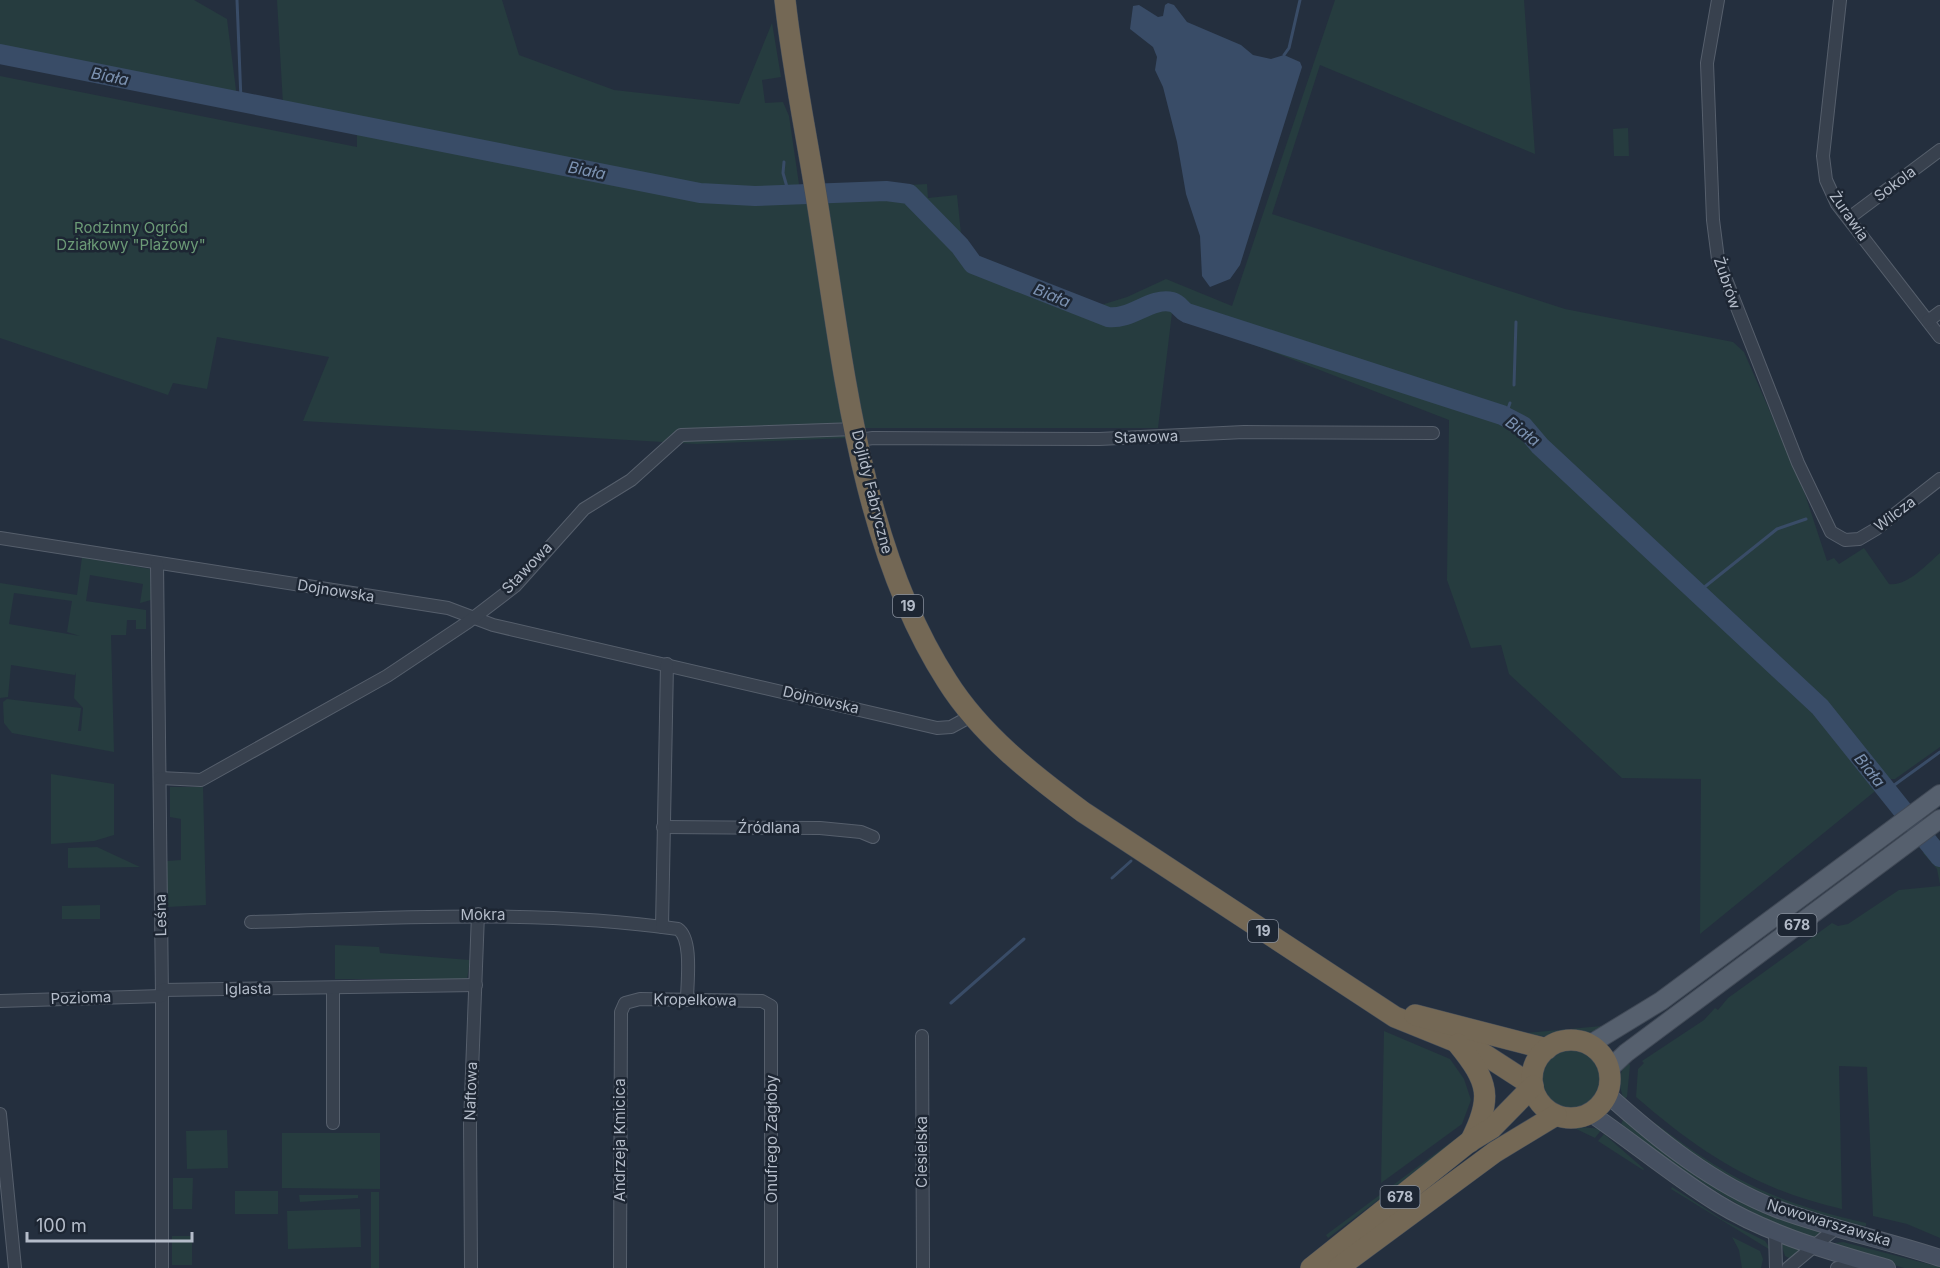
<svg xmlns="http://www.w3.org/2000/svg" width="1940" height="1268" viewBox="0 0 1940 1268" font-family="Inter,sans-serif">
  <style>
    .green { fill: #263c3f; fill-rule: evenodd }
    .water { fill: #394c67 }
    .lines { fill: none; stroke-linecap: round; stroke-linejoin: round }
    .stream { stroke: #394c67; stroke-width: 3 }
    .river { stroke: #394c67; stroke-width: 20 }
    .street-casing { stroke: #565f6c; stroke-width: 14 }
    .secondary-casing { stroke: #565f6c; stroke-width: 18 }
    .primary-casing { stroke: #414a57; stroke-width: 20 }
    .highway-casing { stroke: #434c59; stroke-width: 22 }
    .street { stroke: #38414e; stroke-width: 12 }
    .secondary { stroke: #465061; stroke-width: 16 }
    .primary { stroke: #56606e; stroke-width: 18 }
    .highway { stroke: #746855; stroke-width: 21 }
    .labels { text-anchor: middle; stroke-width: 5; stroke-linejoin: round; paint-order: stroke }
    .shield { fill: #1d2633; stroke: #878f9c; stroke-width: 1.5 }
    .shield-label { font-size: 14px; font-weight: bold; fill: #b4bcc9 }
    .street-label { font-size: 15px; fill: #b4bcc9; stroke: #1d2633 }
    .park-label { font-size: 15px; fill: #6b9a76; stroke: #1d2633 }
    .water-label { font-size: 16px; font-style: italic; fill: #7c92b1; stroke: #1d2633 }
  </style>
  <rect width="100%" height="100%" fill="#242f3e"/>
  <g class="green">
    <path d="M 0,0 L 194,0 L 227,19 L 237,98 L 0,53 Z"/>
    <path d="M 277,0 L 502,0 L 519,55 L 614,90 L 739,104 L 772,23 L 781,77 L 762,80 L 765,103 L 783,102 L 789,116 L 800,191 L 927,184 L 928,198 L 957,195 L 962,243 L 975,262 L 1088,309 L 1127,297 L 1166,279 L 1232,306 L 1335,0 L 1524,0 L 1535,154 L 1320,65 L 1272,214 L 1565,309 L 1733,342 L 1744,352 L 1802,485 L 1827,561 L 1834,558 L 1839,564 L 1864,548 L 1889,584 C 1907,587 1927,564 1940,553 L 1940,747 L 1895,779 L 1890,779 L 1700,934 L 1701,779 L 1622,778 L 1509,674 L 1501,645 L 1471,648 L 1447,580 L 1449,420 L 1172,313 L 1158,428 L 862,428 L 847,438 L 697,444 L 303,421 L 329,357 L 217,337 L 207,389 L 173,383 L 168,395 L 0,338 L 0,76 L 357,147 L 357,119 L 283,104 Z"/>
    <path d="M 1628,128 L 1629,156 L 1614,156 L 1613,129 Z"/>
    <path d="M 82,557 L 150,569 L 151,600 L 140,603 L 143,584 L 90,575 L 86,601 L 146,610 L 146,629 L 136,629 L 136,620 L 127,620 L 126,635 L 111,635 L 114,752 L 12,733 L 4,723 L 3,702 L 7,699 L 81,708 L 78,731 L 81,731 L 83,708 L 74,698 L 76,672 L 75,675 L 11,665 L 8,697 L 0,698 L 0,583 L 77,595 ZM 14,593 L 72,601 L 67,632 L 80,636 L 9,624 Z"/>
    <path d="M 51,774 L 114,784 L 114,835 L 94,841 L 51,844 Z"/>
    <path d="M 170,787 L 203,787 L 206,905 L 167,907 L 167,861 L 181,860 L 181,819 L 170,817 Z"/>
    <path d="M 1940,840 L 1940,884 L 1937,869 L 1923,853 Z"/>
    <path d="M 97,847 L 140,867 L 68,868 L 68,848 Z"/>
    <path d="M 1940,886 L 1940,1238 L 1907,1224 L 1873,1216 L 1867,1067 L 1839,1066 L 1842,1209 C 1757,1190 1701,1153 1636,1097 L 1638,1069 L 1644,1063 L 1642,1061 L 1704,1020 L 1715,1008 L 1718,1010 L 1728,998 L 1832,923 L 1838,926 L 1848,924 L 1899,890 Z"/>
    <path d="M 100,905 L 100,919 L 62,919 L 62,906 Z"/>
    <path d="M 335,945 L 379,947 L 380,953 L 470,960 L 467,979 L 335,979 Z"/>
    <path d="M 1602,1026 L 1605,1028 C 1580,1035 1551,1040 1526,1033 Z"/>
    <path d="M 1384,1031 L 1450,1059 L 1464,1079 L 1471,1100 L 1462,1124 L 1381,1183 Z"/>
    <circle cx="1571" cy="1079" r="29"/>
    <path d="M 1627,1061 L 1630,1065 L 1627,1097 L 1624,1099 C 1618,1085 1618,1074 1627,1061 Z"/>
    <path d="M 1624,1118 L 1827,1232 L 1814,1239 C 1741,1213 1682,1171 1621,1124 Z"/>
    <path d="M 1655,1123 C 1730,1180 1774,1202 1866,1223 L 1866,1226 C 1855,1226 1842,1221 1831,1218 C 1763,1202 1708,1166 1653,1124 Z"/>
    <path d="M 1570,1126 L 1602,1129 L 1595,1138 Z"/>
    <path d="M 227,1130 L 228,1168 L 187,1169 L 186,1131 Z"/>
    <path d="M 282,1133 L 380,1133 L 380,1189 L 282,1188 Z"/>
    <path d="M 1463,1133 L 1464,1135 L 1328,1238 L 1326,1235 Z"/>
    <path d="M 1604,1134 L 1644,1169 L 1643,1170 L 1598,1141 Z"/>
    <path d="M 173,1178 L 193,1178 L 192,1209 L 173,1209 Z"/>
    <path d="M 1672,1187 L 1723,1220 L 1765,1241 L 1772,1251 L 1671,1189 Z"/>
    <rect x="235" y="1191" width="43" height="23"/>
    <rect x="371" y="1192" width="8" height="76"/>
    <path d="M 299,1195 L 358,1195 L 358,1198 L 300,1202 Z"/>
    <path d="M 360,1209 L 361,1247 L 288,1249 L 287,1211 Z"/>
    <rect x="172" y="1236" width="20" height="29"/>
    <path d="M 1732,1237 L 1760,1251 L 1763,1259 L 1761,1268 L 1742,1268 L 1739,1250 Z"/>
    <path d="M 1843,1242 L 1940,1267 L 1940,1268 L 1904,1268 L 1826,1244 Z"/>
    <path d="M 1781,1243 L 1800,1249 L 1801,1250 L 1791,1259 L 1785,1256 Z"/>
  </g>
  <path class="water" d="M 1168,3 L 1174,5 L 1187,22 L 1241,45 L 1253,55 L 1271,59 L 1284,55 L 1300,62 L 1302,67 L 1240,265 L 1230,279 L 1210,287 L 1202,276 L 1200,236 L 1186,194 L 1177,142 L 1163,87 L 1155,70 L 1157,57 L 1153,47 L 1130,29 L 1133,6 L 1139,5 L 1158,17 L 1163,16 L 1165,5 Z"/>
  <g class="lines">
    <g class="stream">
      <path d="M 237,0 L 241,100"/>
      <path d="M 1284,55 L 1289,48 L 1300,0"/>
      <path d="M 784,162 L 783,173 L 789,194"/>
      <path d="M 1514,385 L 1516,322"/>
      <path d="M 1505,417 L 1510,403"/>
      <path d="M 1697,593 L 1777,529 L 1806,519"/>
      <path d="M 1886,791 L 1940,752"/>
      <path d="M 1112,878 L 1131,861"/>
      <path d="M 951,1003 L 1024,939"/>
    </g>
    <path class="river" d="M 0,54 L 700,193 L 755,196 L 886,191 L 909,194 L 960,246 L 973,264 L 1108,317 C 1131,320 1151,297 1172,302 C 1180,304 1180,310 1187,313 L 1502,415 L 1523,426 L 1540,446 L 1820,707 L 1940,857"/>
    <g class="street-casing">
      <g id="street">
        <path d="M 1718,0 L 1707,63 L 1713,220 L 1718,259 L 1798,463 L 1831,532 L 1845,540 L 1859,539 L 1876,529 L 1940,479"/>
        <path d="M 1840,0 L 1823,156 L 1826,180 L 1837,204 L 1940,337"/>
        <path d="M 1849,218 L 1940,150"/>
        <path d="M 1928,321 L 1940,312"/>
        <path d="M 859,440 L 873,438 L 1099,439 L 1244,432 L 1433,433"/>
        <path d="M 0,538 L 448,608 L 493,625 L 937,728 L 951,727 L 973,715"/>
        <path d="M 157,563 L 162,996 L 162,1268"/>
        <path d="M 160,778 L 201,780 L 387,676 L 468,622 L 515,586 L 584,509 L 631,480 L 681,435 L 856,429"/>
        <path d="M 663,827 L 820,828 L 861,832 L 873,837"/>
        <path d="M 251,922 C 396,918 534,909 678,929 C 693,939 687,983 687,1000"/>
        <path d="M 662,927 L 667,664"/>
        <path d="M 333,988 L 333,1123"/>
        <path d="M 162,990 L 476,985"/>
        <path d="M 0,1001 L 162,996"/>
        <path d="M 922,1036 L 923,1268"/>
        <path d="M 0,1114 L 15,1268"/>
        <path d="M 1775,1232 L 1776,1268"/>
        <path d="M 471,1268 L 470,1124 L 478,914"/>
        <path d="M 620,1268 L 621,1012 L 625,1003 L 640,999 L 762,1001 L 771,1006 L 771,1268"/>
        <path d="M 1788,1268 L 1836,1228"/>
        <path d="M 1837,1268 L 1863,1262"/>
      </g>
    </g>
    <g class="secondary-casing">
      <g id="secondary">
        <path d="M 1607,1094 C 1658,1140 1713,1184 1777,1209 C 1830,1229 1886,1240 1940,1258"/>
        <path d="M 1590,1113 C 1633,1142 1673,1176 1717,1203 C 1769,1235 1829,1251 1887,1268"/>
      </g>
    </g>
    <g class="primary-casing">
      <g id="primary">
        <path d="M 1589,1045 L 1661,1001 L 1940,794"/>
        <path d="M 1609,1069 L 1626,1053 L 1940,819"/>
      </g>
    </g>
    <g class="highway-casing">
      <g id="highway">
        <path d="M 785,0 C 793,73 809,147 820,220 C 844,371 862,549 947,681 C 981,735 1033,775 1083,812 L 1395,1017 L 1479,1051 L 1533,1086"/>
        <path d="M 1415,1015 L 1547,1049"/>
        <circle cx="1571" cy="1079" r="39"/>
        <path d="M 1458,1044 C 1489,1082 1493,1098 1470,1142"/>
        <path d="M 1311,1268 L 1469,1142 L 1492,1128 L 1533,1086"/>
        <path d="M 1338,1268 L 1495,1152 L 1556,1115"/>
      </g>
    </g>
    <use href="#street" class="street"/>
    <use href="#secondary" class="secondary"/>
    <use href="#primary" class="primary"/>
    <use href="#highway" class="highway"/>
  </g>
  <g class="labels">
    <g class="shield">
      <rect x="893" y="595" width="30" height="22" rx="4.5"/>
      <rect x="1777.5" y="914" width="39" height="22" rx="4.5"/>
      <rect x="1248" y="920" width="30" height="22" rx="4.5"/>
      <rect x="1380.5" y="1186" width="39" height="22" rx="4.5"/>
    </g>
    <g class="shield-label">
      <text x="908" y="611">19</text>
      <text x="1797" y="930">678</text>
      <text x="1263" y="936">19</text>
      <text x="1400" y="1202">678</text>
    </g>
    <g class="street-label">
      <text transform="translate(1895 184) rotate(-37)" y="5">Sokola</text>
      <text transform="translate(1849 216) rotate(55)" y="5">Żurawia</text>
      <text transform="translate(1727 283) rotate(71)" y="5">Żubrów</text>
      <text transform="translate(1146 437) rotate(-2)" y="5">Stawowa</text>
      <text transform="translate(872 492) rotate(76)" y="5">Dojlidy Fabryczne</text>
      <text transform="translate(1895 514) rotate(-37)" y="5">Wilcza</text>
      <text transform="translate(527 568) rotate(-46)" y="5">Stawowa</text>
      <text transform="translate(336 591) rotate(9)" y="5">Dojnowska</text>
      <text transform="translate(821 700) rotate(13)" y="5">Dojnowska</text>
      <text x="769" y="833">Źródlana</text>
      <text transform="translate(161 915) rotate(-91)" y="5">Leśna</text>
      <text x="483" y="920">Mokra</text>
      <text transform="translate(248 989) rotate(-1)" y="5">Iglasta</text>
      <text transform="translate(81 998) rotate(-2)" y="5">Pozioma</text>
      <text transform="translate(695 1000) rotate(1)" y="5">Kropelkowa</text>
      <text transform="translate(471 1091) rotate(-88)" y="5">Naftowa</text>
      <text transform="translate(772 1139) rotate(-90)" y="5">Onufrego Zagłoby</text>
      <text transform="translate(620 1140) rotate(-90)" y="5">Andrzeja Kmicica</text>
      <text transform="translate(922 1152) rotate(-90)" y="5">Ciesielska</text>
      <text transform="translate(1829 1223) rotate(17)" y="5">Nowowarszawska</text>
    </g>
    <g class="park-label">
      <text x="131" y="233">Rodzinny Ogród<tspan x="131" dy="17">Działkowy "Plażowy"</tspan></text>
    </g>
    <g class="water-label">
      <text transform="translate(110 76) rotate(11)" y="6">Biała</text>
      <text transform="translate(587 170) rotate(11)" y="6">Biała</text>
      <text transform="translate(1052 295) rotate(22)" y="6">Biała</text>
      <text transform="translate(1523 431) rotate(37)" y="6">Biała</text>
      <text transform="translate(1870 770) rotate(51)" y="6">Biała</text>
    </g>
  </g>
  <path d="M27 1232v9h165v-9" fill="none" stroke="#b4bcc9" stroke-width="3"/>
  <text x="36" y="1232" font-size="18" fill="#b4bcc9" stroke="#1d2633" stroke-width="4.5" paint-order="stroke">100 m</text>
</svg>
